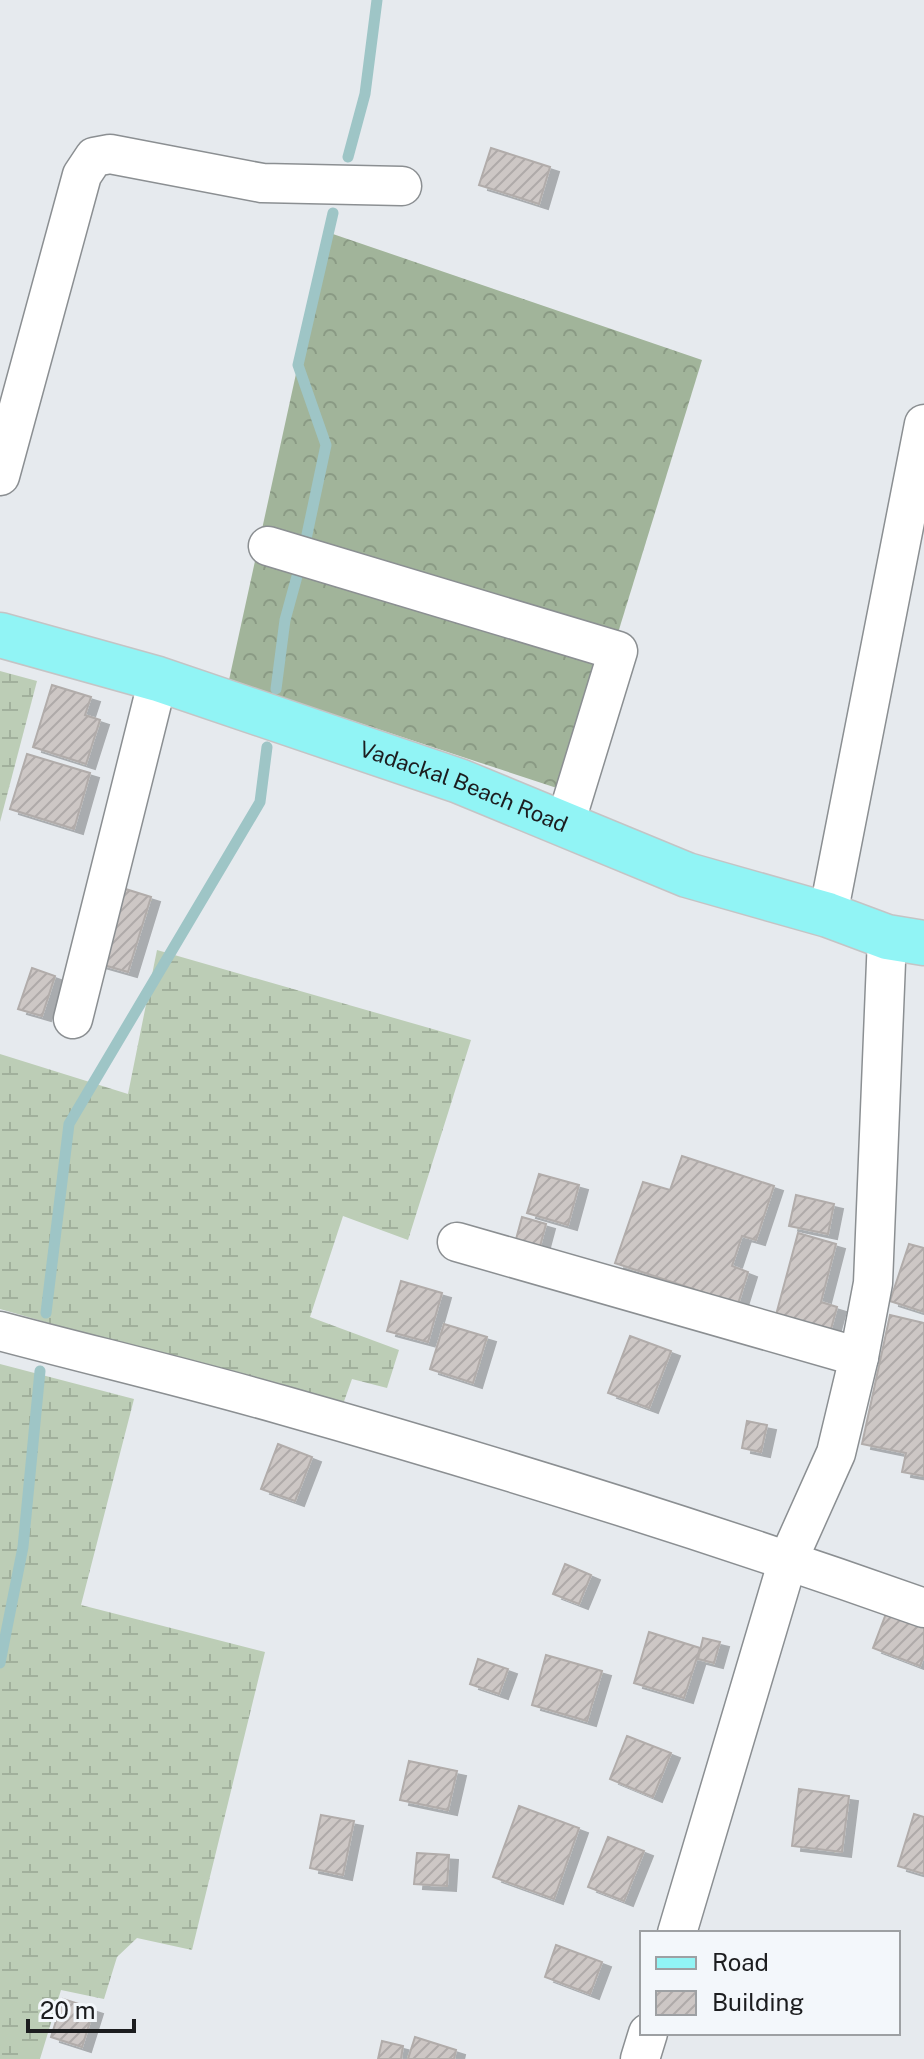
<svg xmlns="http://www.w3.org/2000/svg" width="924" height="2059" viewBox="0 0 924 2059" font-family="'Public Sans',sans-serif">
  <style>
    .forest { fill: url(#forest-crowns) }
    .wetland { fill: url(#wetland-marsh) }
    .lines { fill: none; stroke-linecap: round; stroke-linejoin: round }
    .stream { stroke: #9ec5c6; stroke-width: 11 }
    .building { fill: url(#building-hatch); stroke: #b1acaa; stroke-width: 2; filter: url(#shadow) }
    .minor-casing { stroke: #8b8f92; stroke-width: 41 }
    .major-casing { stroke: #c4c4c5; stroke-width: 47 }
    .minor { stroke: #fff; stroke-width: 38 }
    .major { stroke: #91f4f5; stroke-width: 44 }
    .labels { text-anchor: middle; stroke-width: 6; stroke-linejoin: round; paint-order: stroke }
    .street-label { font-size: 22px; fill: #1c1d1f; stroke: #f3f7fb }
  </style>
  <defs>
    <pattern id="forest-crowns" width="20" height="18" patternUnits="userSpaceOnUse" patternTransform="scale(2)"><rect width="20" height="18" fill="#a1b49a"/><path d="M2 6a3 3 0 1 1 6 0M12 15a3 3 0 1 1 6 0" fill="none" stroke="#8a9a84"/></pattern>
    <pattern id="wetland-marsh" width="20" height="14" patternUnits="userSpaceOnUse" patternTransform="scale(2)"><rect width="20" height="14" fill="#bccdb6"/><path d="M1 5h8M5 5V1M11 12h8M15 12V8" fill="none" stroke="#a1b09c"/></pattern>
    <pattern id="building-hatch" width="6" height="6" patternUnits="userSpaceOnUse" patternTransform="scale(2)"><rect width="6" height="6" fill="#cdc7c5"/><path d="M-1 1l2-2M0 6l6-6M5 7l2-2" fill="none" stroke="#afaaa9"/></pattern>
    <filter id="shadow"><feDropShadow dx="9" dy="5" stdDeviation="0" flood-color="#0004"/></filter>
  </defs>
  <rect width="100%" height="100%" fill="#e6eaee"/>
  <path class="forest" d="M 327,232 L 702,360 L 569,792 L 229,680 Z"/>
  <g class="wetland">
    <path d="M 0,671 L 37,681 L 0,822 Z"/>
    <path d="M 157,950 L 471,1040 L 408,1240 L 343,1216 L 310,1317 L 399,1350 L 387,1388 L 352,1379 L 342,1407 L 0,1309 L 0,1054 L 128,1094 Z"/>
    <path d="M 0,1364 L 134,1399 L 81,1605 L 265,1652 L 192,1950 L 137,1938 L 117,1957 L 104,1999 L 61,1990 L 40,2059 L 0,2059 Z"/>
  </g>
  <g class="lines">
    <g class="stream">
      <path d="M 348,157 L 365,94 L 377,0"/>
      <path d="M 276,689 L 285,620 L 302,558 L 326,445 L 298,365 L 333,213"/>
      <path d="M 46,1313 L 69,1124 L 260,802 L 267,747"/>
      <path d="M 0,1663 L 23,1547 L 40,1371"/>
    </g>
  </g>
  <g class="building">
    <path d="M 491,148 L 550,167 L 539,204 L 479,185 Z"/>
    <path d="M 52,685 L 91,697 L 85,715 L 100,720 L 86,764 L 33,747 Z"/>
    <path d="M 27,754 L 90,773 L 74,829 L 10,809 Z"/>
    <path d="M 116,886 L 151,897 L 128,972 L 93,962 Z"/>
    <path d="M 32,968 L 55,976 L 42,1016 L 18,1009 Z"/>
    <path d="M 682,1156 L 774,1186 L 756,1240 L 742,1236 L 732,1266 L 748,1272 L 738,1304 L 615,1263 L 643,1182 L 670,1190 Z"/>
    <path d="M 539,1174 L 579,1185 L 568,1225 L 527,1213 Z"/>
    <path d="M 796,1195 L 834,1204 L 828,1234 L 789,1226 Z"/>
    <path d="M 522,1217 L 546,1224 L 539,1250 L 515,1243 Z"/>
    <path d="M 798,1233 L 836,1244 L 821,1302 L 837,1307 L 828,1340 L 773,1326 Z"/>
    <path d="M 909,1244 L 924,1248 L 924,1312 L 890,1301 Z"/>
    <path d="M 401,1281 L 442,1293 L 428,1342 L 387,1331 Z"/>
    <path d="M 890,1315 L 924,1323 L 924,1476 L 902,1472 L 906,1453 L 862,1444 Z"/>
    <path d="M 444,1324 L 487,1337 L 473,1383 L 430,1369 Z"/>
    <path d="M 630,1336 L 671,1351 L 649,1408 L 608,1393 Z"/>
    <path d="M 747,1421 L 767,1425 L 761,1452 L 742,1448 Z"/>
    <path d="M 278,1444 L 312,1457 L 295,1501 L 261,1489 Z"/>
    <path d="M 565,1564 L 591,1575 L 579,1604 L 553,1594 Z"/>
    <path d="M 887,1611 L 924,1625 L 924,1655 L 920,1666 L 873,1648 Z"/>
    <path d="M 649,1632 L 700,1648 L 684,1698 L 634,1683 Z"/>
    <path d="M 703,1638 L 720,1642 L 714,1663 L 698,1659 Z"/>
    <path d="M 546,1655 L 602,1671 L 587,1721 L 532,1705 Z"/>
    <path d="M 478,1659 L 508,1669 L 499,1694 L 470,1684 Z"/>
    <path d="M 627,1736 L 671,1753 L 653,1797 L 610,1779 Z"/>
    <path d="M 409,1761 L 457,1771 L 448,1810 L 400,1800 Z"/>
    <path d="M 799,1789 L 849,1796 L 842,1852 L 792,1846 Z"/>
    <path d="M 519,1806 L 579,1828 L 554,1899 L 493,1877 Z"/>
    <path d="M 914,1814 L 924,1817 L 924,1874 L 898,1866 Z"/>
    <path d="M 321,1815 L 354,1821 L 343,1875 L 310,1868 Z"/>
    <path d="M 608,1837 L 644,1851 L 624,1901 L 588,1887 Z"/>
    <path d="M 417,1853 L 449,1855 L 447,1886 L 414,1884 Z"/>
    <path d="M 556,1945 L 602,1962 L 590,1994 L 545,1977 Z"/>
    <path d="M 63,1999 L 94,2009 L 82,2047 L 51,2037 Z"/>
    <path d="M 415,2037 L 456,2050 L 454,2059 L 408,2059 Z"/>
    <path d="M 382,2041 L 403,2046 L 401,2059 L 378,2059 Z"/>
  </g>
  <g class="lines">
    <g class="minor-casing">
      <g id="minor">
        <path d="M 0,476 L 82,175 L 94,157 L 110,154 L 262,183 L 402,186"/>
        <path d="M 268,546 L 618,651 L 565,824"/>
        <path d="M 828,915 L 924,424"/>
        <path d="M 73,1019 L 158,679"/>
        <path d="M 457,1242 L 859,1357"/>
        <path d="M 0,1331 C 94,1356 188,1378 282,1405 C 498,1466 713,1533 924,1608"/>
        <path d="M 677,1933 L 788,1560 L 836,1453 L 859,1357 L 873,1283 L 887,937"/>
        <path d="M 640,2059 L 648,2033"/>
      </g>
    </g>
    <g class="major-casing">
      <g id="major">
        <path id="s1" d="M 0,635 L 158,679 L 459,781 L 687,875 L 828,915 L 887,937 L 924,943"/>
      </g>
    </g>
    <use href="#minor" class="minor"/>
    <use href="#major" class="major"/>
  </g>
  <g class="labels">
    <g class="street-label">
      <text dy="8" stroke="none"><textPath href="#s1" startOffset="488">Vadackal Beach Road</textPath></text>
    </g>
  </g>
  <rect x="640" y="1931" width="260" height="104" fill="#f3f7fb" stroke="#9da0a3" stroke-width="2"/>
  <rect x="656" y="1957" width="40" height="12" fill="#91f4f5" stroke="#9da0a3" stroke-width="2"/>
  <text x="712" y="1971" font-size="24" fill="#1c1d1f">Road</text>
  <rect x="656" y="1991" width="40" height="24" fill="url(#building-hatch)" stroke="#9da0a3" stroke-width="2"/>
  <text x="712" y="2011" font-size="24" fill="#1c1d1f">Building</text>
  <path d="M28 2019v12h106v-12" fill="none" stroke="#1c1d1f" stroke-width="4"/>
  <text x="40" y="2019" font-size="24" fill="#1c1d1f" stroke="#f3f7fb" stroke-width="6" paint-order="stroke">20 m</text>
</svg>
